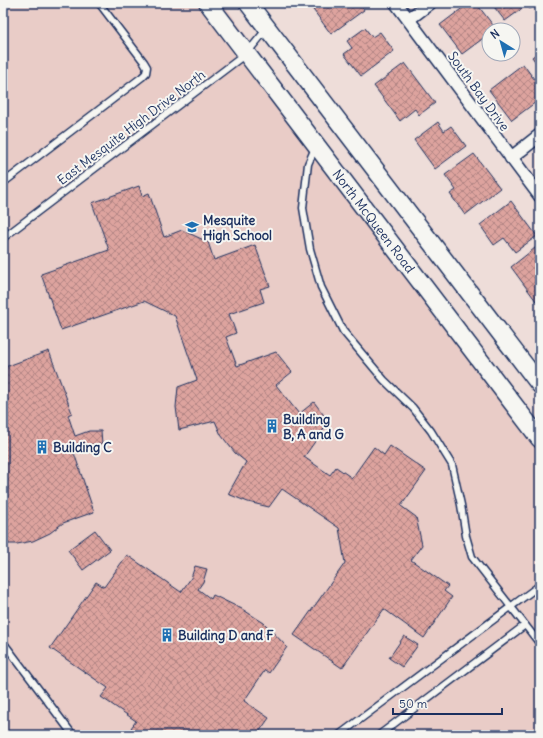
<svg xmlns="http://www.w3.org/2000/svg" width="543" height="738" viewBox="0 0 543 738" font-family="Delius,sans-serif">
  <style>
    .built { fill: #e9ccc7 }
    .building { fill: url(#building-cross-hatch); stroke: #1b2f5e }
    .lines { fill: none; stroke-linecap: round; stroke-linejoin: round }
    .service-casing { stroke: #1b2f5e; stroke-width: 9 }
    .minor-casing { stroke: #1b2f5e; stroke-width: 15 }
    .secondary-casing { stroke: #1b2f5e; stroke-width: 20 }
    .service { stroke: #f6f6f2; stroke-width: 6 }
    .minor { stroke: #f6f6f2; stroke-width: 12 }
    .secondary { stroke: #f6f6f2; stroke-width: 17 }
    .labels { text-anchor: middle; stroke-width: 4; stroke-linejoin: round; paint-order: stroke }
    .street-label { font-size: 13px; fill: #1b2f5e; stroke: #f6f6f2 }
    .poi-label { font-size: 13px; font-weight: bold; fill: #1b2f5e; stroke: #f6f6f2; text-anchor: start }
  </style>
  <defs>
    <pattern id="building-cross-hatch" width="8" height="8" patternUnits="userSpaceOnUse"><rect width="8" height="8" fill="#dda39e"/><path d="M0 0l8 8M0 8l8-8" fill="none" stroke="#b28584"/></pattern>
  </defs>
  <rect width="100%" height="100%" fill="#eeddd9"/>
  <filter id="ink" filterUnits="userSpaceOnUse"><feTurbulence type="fractalNoise" baseFrequency=".025" numOctaves="2"/><feDisplacementMap in="SourceGraphic" scale="8" xChannelSelector="R" yChannelSelector="G"/><feConvolveMatrix kernelMatrix="1 2 1 2 8 2 1 2 1" color-interpolation-filters="sRGB"/></filter>
  <g filter="url(#ink)">
    <path class="built" d="M 3,3 L 223,3 L 540,450 L 540,735 L 3,735 Z"/>
    <g class="building">
      <path d="M 308,3 L 359,3 L 364,10 L 331,34 Z"/>
      <path d="M 469,3 L 476,3 L 496,29 L 489,30 L 489,34 L 462,54 L 440,25 Z"/>
      <path d="M 491,3 L 537,3 L 530,9 L 527,5 L 505,21 Z"/>
      <path d="M 365,28 L 372,37 L 380,32 L 394,51 L 361,76 L 344,54 L 352,48 L 347,41 Z"/>
      <path d="M 540,51 L 540,68 L 532,57 Z"/>
      <path d="M 405,63 L 435,103 L 419,115 L 415,109 L 400,121 L 374,86 Z"/>
      <path d="M 523,64 L 540,87 L 540,99 L 512,120 L 489,90 Z"/>
      <path d="M 438,122 L 444,131 L 451,126 L 466,146 L 435,169 L 414,140 Z"/>
      <path d="M 474,154 L 500,188 L 465,215 L 450,194 L 456,190 L 445,175 Z"/>
      <path d="M 139,186 L 142,196 L 149,193 L 164,237 L 182,230 L 208,242 L 214,260 L 255,245 L 270,286 L 260,289 L 264,302 L 229,314 L 236,333 L 226,337 L 237,366 L 276,352 L 292,372 L 276,385 L 299,414 L 314,402 L 329,422 L 304,457 L 330,475 L 336,467 L 352,478 L 374,447 L 384,455 L 390,446 L 426,471 L 401,506 L 416,517 L 422,545 L 411,560 L 448,586 L 444,591 L 452,597 L 424,638 L 384,609 L 342,668 L 294,635 L 345,563 L 339,528 L 282,489 L 269,507 L 248,502 L 228,494 L 246,462 L 235,453 L 221,435 L 215,421 L 179,430 L 176,407 L 178,387 L 197,380 L 175,316 L 144,301 L 61,330 L 41,274 L 109,250 L 92,203 Z"/>
      <path d="M 511,201 L 537,236 L 515,252 L 504,238 L 494,245 L 480,225 Z"/>
      <path d="M 540,244 L 540,298 L 536,301 L 511,267 Z"/>
      <path d="M 49,351 L 72,413 L 68,415 L 75,436 L 89,431 L 101,431 L 102,444 L 90,445 L 73,450 L 94,512 L 63,523 L 50,533 L 33,541 L 17,544 L 3,544 L 3,360 L 5,367 Z"/>
      <path d="M 95,530 L 110,550 L 83,570 L 68,550 Z"/>
      <path d="M 127,555 L 181,592 L 191,578 L 195,566 L 207,569 L 203,582 L 198,589 L 211,599 L 213,595 L 242,609 L 264,623 L 287,647 L 269,673 L 265,670 L 244,701 L 269,718 L 257,735 L 141,735 L 131,728 L 136,721 L 101,697 L 108,688 L 50,648 L 96,582 L 104,587 Z"/>
      <path d="M 404,636 L 418,645 L 402,667 L 389,658 Z"/>
    </g>
    <g class="lines">
      <g class="service-casing">
        <g id="service">
          <path d="M 315,148 L 308,164 L 303,208 L 310,249 L 321,287 L 343,331 L 384,380 L 413,408 L 431,431 L 452,465 L 461,505 L 466,536 L 472,557 L 540,644"/>
          <path d="M 3,183 L 142,77 L 146,73 L 147,67 L 144,62 L 99,3"/>
          <path d="M 3,238 L 247,53 L 266,30"/>
          <path d="M 3,642 L 73,735"/>
          <path d="M 339,735 L 540,585"/>
          <path d="M 379,735 L 525,625"/>
        </g>
      </g>
      <g class="minor-casing">
        <g id="minor">
          <path d="M 396,3 L 540,196"/>
          <path d="M 409,19 L 430,3"/>
          <path d="M 511,158 L 540,135"/>
        </g>
      </g>
      <g class="secondary-casing">
        <g id="secondary">
          <path id="s1" d="M 208,3 L 540,439"/>
          <path d="M 248,3 L 540,385"/>
        </g>
      </g>
      <use href="#service" class="service"/>
      <use href="#minor" class="minor"/>
      <use href="#secondary" class="secondary"/>
    </g>
  </g>
  <defs>
    <g id="school-bare" transform="scale(1.08)"><path d="M0-5L7-2L0 1L-7-2ZM-4 1L0 2.5L4 1V4Q0 6-4 4Z" fill="#1f6fb2" stroke="#f6f6f2" stroke-width="2.5" paint-order="stroke"/></g>
    <g id="building-bare" transform="scale(1.08)"><path d="M-4-6H4V6H1V3H-1V6H-4ZM-2.5-4.3h1.7v1.8h-1.7ZM.8-4.3h1.7v1.8H.8ZM-2.5-1h1.7V.8h-1.7ZM.8-1h1.7V.8H.8Z" fill="#1f6fb2" stroke="#f6f6f2" stroke-width="2.5" paint-order="stroke"/></g>
  </defs>
  <g fill-rule="evenodd">
    <use href="#school-bare" x="192" y="227"/>
    <use href="#building-bare" x="272" y="426"/>
    <use href="#building-bare" x="42" y="447"/>
    <use href="#building-bare" x="167" y="635"/>
  </g>
  <g class="labels">
    <g class="street-label">
      <text transform="translate(479 91) rotate(54)" y="5">South Bay Drive</text>
      <text transform="translate(131 127) rotate(-37)" y="5">East Mesquite High Drive North</text>
      <text dy="5" stroke="none"><textPath href="#s1" startOffset="274">North McQueen Road</textPath></text>
    </g>
    <g class="poi-label">
      <text x="203" y="225">Mesquite<tspan x="203" dy="15">High School</tspan></text>
      <text x="283" y="424">Building<tspan x="283" dy="15">B, A and G</tspan></text>
      <text x="53" y="452">Building C</text>
      <text x="178" y="640">Building D and F</text>
    </g>
  </g>
  <rect width="543" height="738" fill="none" stroke="#f6f6f2" stroke-width="16"/>
  <rect x="8" y="8" width="527" height="722" fill="none" stroke="#1b2f5e" stroke-width="1.5" filter="url(#ink)"/>
  <g transform="translate(501 42) rotate(323)"><circle r="19" fill="#f6f6f2" stroke="#9ea6b7"/>
  <path d="M0-3L7 15L0 10L-7 15Z" fill="#1f6fb2"/>
  <text y="-6" font-size="11" font-weight="bold" text-anchor="middle" fill="#1b2f5e">N</text>
  </g>
  <path d="M393 708v6h109v-6" fill="none" stroke="#1b2f5e" stroke-width="2"/>
  <text x="399" y="708" font-size="12" fill="#1b2f5e" stroke="#f6f6f2" stroke-width="3" paint-order="stroke">50 m</text>
</svg>
